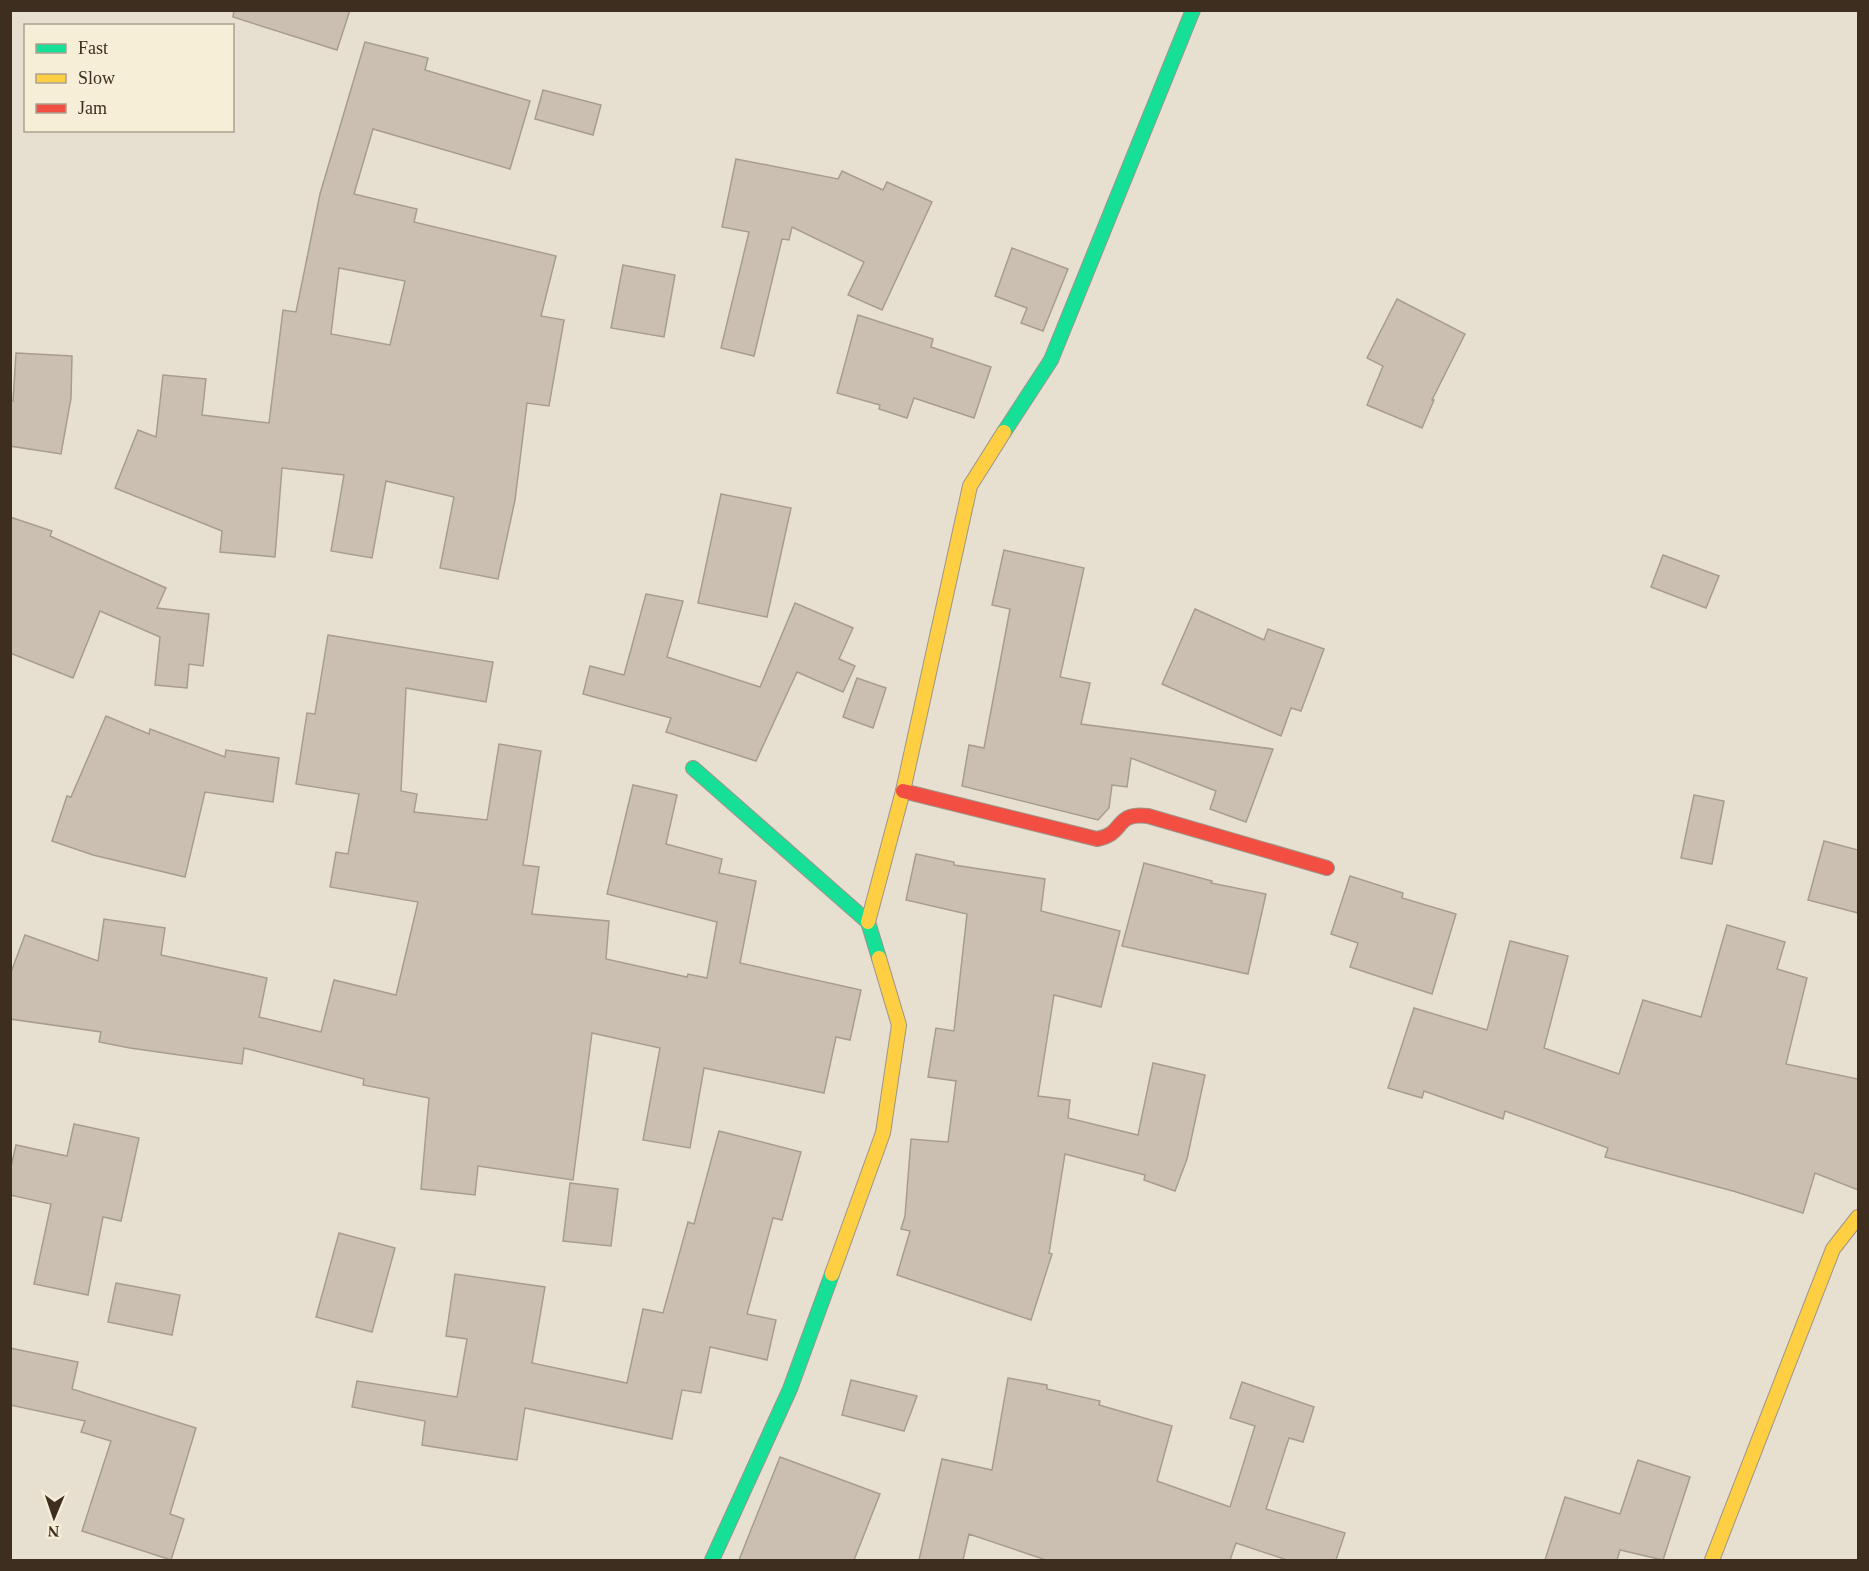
<svg xmlns="http://www.w3.org/2000/svg" width="1869" height="1571" viewBox="0 0 1869 1571" font-family="'Times New Roman',serif">
  <style>
    .building { fill: #cbbfb2; stroke: #a89c90; stroke-width: 1.5; fill-rule: evenodd }
    .lines { fill: none; stroke-linecap: round; stroke-linejoin: round }
    .fast-casing { stroke: #9c958a; stroke-width: 16 }
    .slow-casing { stroke: #9c958a; stroke-width: 16 }
    .jam-casing { stroke: #9c958a; stroke-width: 16 }
    .fast { stroke: #16e098; stroke-width: 14 }
    .slow { stroke: #ffcf43; stroke-width: 14 }
    .jam { stroke: #f24e42; stroke-width: 14 }
  </style>
  <rect width="100%" height="100%" fill="#e7e0d1"/>
  <g class="building">
    <path d="M 234,10 L 350,10 L 337,50 L 233,17 Z"/>
    <path d="M 365,42 L 428,58 L 425,70 L 530,101 L 510,169 L 373,129 L 354,194 L 417,209 L 414,222 L 556,256 L 541,316 L 564,320 L 549,406 L 527,403 L 515,500 L 498,579 L 440,568 L 454,497 L 386,481 L 372,558 L 331,551 L 344,475 L 282,468 L 275,557 L 220,552 L 222,531 L 115,488 L 138,430 L 156,437 L 163,375 L 206,379 L 202,415 L 269,423 L 283,310 L 296,312 L 320,194 ZM 339,268 L 405,281 L 390,345 L 331,334 Z"/>
    <path d="M 543,90 L 601,105 L 593,135 L 535,119 Z"/>
    <path d="M 736,159 L 838,179 L 842,171 L 883,190 L 887,182 L 932,202 L 882,310 L 848,295 L 864,262 L 792,227 L 789,240 L 782,239 L 754,356 L 721,348 L 749,232 L 722,227 Z"/>
    <path d="M 1012,248 L 1068,269 L 1043,331 L 1021,323 L 1027,308 L 995,296 Z"/>
    <path d="M 623,265 L 675,275 L 664,337 L 611,328 Z"/>
    <path d="M 1397,299 L 1465,334 L 1432,400 L 1434,400 L 1422,428 L 1367,405 L 1383,366 L 1367,358 Z"/>
    <path d="M 858,315 L 933,339 L 931,347 L 991,367 L 974,418 L 914,398 L 907,418 L 879,409 L 880,405 L 837,393 Z"/>
    <path d="M 16,353 L 72,356 L 71,398 L 61,454 L 10,446 L 10,401 L 13,401 Z"/>
    <path d="M 721,494 L 791,508 L 767,617 L 698,603 Z"/>
    <path d="M 10,517 L 52,531 L 50,536 L 166,588 L 157,608 L 209,614 L 203,666 L 189,664 L 187,688 L 155,685 L 160,637 L 100,611 L 73,678 L 10,653 Z"/>
    <path d="M 1004,550 L 1084,568 L 1060,677 L 1090,683 L 1081,724 L 1273,749 L 1246,822 L 1210,809 L 1216,791 L 1131,758 L 1127,787 L 1112,785 L 1109,808 L 1098,820 L 962,786 L 969,745 L 984,748 L 1010,609 L 992,605 Z"/>
    <path d="M 1663,555 L 1719,576 L 1706,608 L 1651,587 Z"/>
    <path d="M 646,594 L 683,601 L 667,657 L 760,687 L 795,603 L 853,628 L 839,659 L 855,666 L 843,692 L 797,672 L 756,761 L 666,732 L 671,718 L 583,694 L 590,666 L 624,675 Z"/>
    <path d="M 1195,609 L 1264,640 L 1268,629 L 1324,649 L 1301,711 L 1291,708 L 1281,736 L 1162,684 Z"/>
    <path d="M 328,635 L 493,662 L 486,702 L 406,688 L 401,791 L 417,794 L 414,812 L 487,820 L 499,744 L 541,751 L 523,865 L 539,867 L 532,914 L 609,921 L 606,959 L 687,977 L 688,974 L 707,978 L 717,922 L 607,894 L 633,785 L 677,795 L 666,844 L 722,859 L 719,873 L 756,881 L 740,963 L 861,990 L 850,1040 L 836,1037 L 824,1093 L 704,1068 L 690,1148 L 643,1140 L 660,1048 L 592,1033 L 573,1180 L 478,1166 L 475,1195 L 421,1189 L 429,1098 L 363,1085 L 364,1079 L 244,1048 L 242,1064 L 130,1048 L 99,1042 L 101,1032 L 10,1019 L 10,975 L 25,935 L 98,961 L 104,919 L 165,928 L 161,955 L 267,978 L 259,1017 L 321,1032 L 334,980 L 396,995 L 418,902 L 330,887 L 336,852 L 348,854 L 359,794 L 296,784 L 307,713 L 315,714 Z"/>
    <path d="M 857,678 L 886,688 L 873,728 L 843,717 Z"/>
    <path d="M 106,716 L 149,734 L 150,729 L 225,757 L 226,750 L 279,758 L 273,802 L 205,792 L 185,877 L 93,855 L 52,841 L 67,796 L 71,797 Z"/>
    <path d="M 1694,795 L 1724,801 L 1712,864 L 1681,858 Z"/>
    <path d="M 1824,841 L 1858,850 L 1858,913 L 1808,900 Z"/>
    <path d="M 916,854 L 954,862 L 954,865 L 1045,879 L 1041,911 L 1120,931 L 1101,1007 L 1054,995 L 1038,1096 L 1070,1100 L 1068,1118 L 1138,1135 L 1153,1063 L 1205,1075 L 1187,1159 L 1175,1191 L 1144,1180 L 1145,1175 L 1065,1154 L 1049,1253 L 1052,1254 L 1031,1320 L 897,1275 L 910,1231 L 901,1229 L 905,1216 L 911,1139 L 948,1142 L 956,1081 L 928,1077 L 936,1028 L 954,1031 L 967,914 L 906,900 Z"/>
    <path d="M 1144,863 L 1212,881 L 1211,883 L 1266,894 L 1248,974 L 1122,946 Z"/>
    <path d="M 1350,876 L 1403,893 L 1402,898 L 1456,914 L 1432,994 L 1350,967 L 1358,943 L 1331,934 Z"/>
    <path d="M 1727,925 L 1785,942 L 1777,969 L 1807,978 L 1786,1064 L 1858,1079 L 1858,1190 L 1815,1173 L 1803,1213 L 1733,1191 L 1605,1157 L 1608,1148 L 1505,1111 L 1503,1119 L 1424,1091 L 1422,1098 L 1388,1088 L 1414,1008 L 1487,1030 L 1510,941 L 1568,956 L 1544,1048 L 1619,1074 L 1643,1000 L 1701,1017 Z"/>
    <path d="M 74,1124 L 139,1138 L 121,1221 L 103,1217 L 88,1295 L 34,1284 L 51,1204 L 10,1195 L 10,1171 L 16,1145 L 67,1156 Z"/>
    <path d="M 719,1131 L 801,1152 L 782,1220 L 773,1218 L 747,1314 L 776,1320 L 767,1360 L 710,1347 L 701,1393 L 682,1390 L 672,1439 L 525,1408 L 517,1460 L 422,1445 L 425,1421 L 352,1407 L 357,1381 L 457,1397 L 467,1339 L 446,1336 L 455,1274 L 545,1287 L 532,1363 L 627,1383 L 643,1309 L 663,1313 L 688,1222 L 694,1224 Z"/>
    <path d="M 570,1183 L 618,1189 L 611,1246 L 563,1241 Z"/>
    <path d="M 339,1233 L 395,1248 L 372,1332 L 316,1317 Z"/>
    <path d="M 116,1283 L 180,1295 L 172,1335 L 108,1322 Z"/>
    <path d="M 10,1348 L 78,1362 L 72,1389 L 196,1428 L 170,1514 L 184,1519 L 171,1560 L 82,1531 L 111,1441 L 81,1432 L 85,1421 L 10,1405 Z"/>
    <path d="M 1008,1378 L 1047,1385 L 1047,1389 L 1100,1401 L 1099,1405 L 1172,1426 L 1157,1481 L 1230,1507 L 1255,1426 L 1230,1418 L 1242,1382 L 1314,1407 L 1303,1442 L 1289,1438 L 1266,1509 L 1345,1533 L 1336,1560 L 1287,1560 L 1236,1543 L 1230,1560 L 1046,1560 L 969,1534 L 963,1560 L 919,1560 L 942,1459 L 992,1470 Z"/>
    <path d="M 851,1380 L 917,1396 L 904,1431 L 842,1415 Z"/>
    <path d="M 780,1457 L 880,1494 L 854,1560 L 739,1560 Z"/>
    <path d="M 1638,1460 L 1690,1477 L 1663,1560 L 1620,1550 L 1617,1560 L 1545,1560 L 1565,1497 L 1620,1514 Z"/>
  </g>
  <g class="lines">
    <g class="fast-casing">
      <g id="fast">
        <path d="M 1004,432 L 1051,360 L 1193,10"/>
        <path d="M 693,768 L 868,922 L 879,958"/>
        <path d="M 712,1560 L 790,1389 L 832,1274"/>
      </g>
    </g>
    <g class="slow-casing">
      <g id="slow">
        <path d="M 868,922 L 903,791 L 970,486 L 1004,432"/>
        <path d="M 832,1274 L 883,1133 L 899,1025 L 879,958"/>
        <path d="M 1712,1560 L 1833,1249 L 1858,1217"/>
      </g>
    </g>
    <g class="jam-casing">
      <path id="jam" d="M 903,791 L 1097,839 C 1126,834 1113,812 1148,816 L 1327,868"/>
    </g>
    <use href="#fast" class="fast"/>
    <use href="#slow" class="slow"/>
    <use href="#jam" class="jam"/>
  </g>
  <rect width="1869" height="1571" fill="none" stroke="#3d2e20" stroke-width="24"/>
  <rect x="24" y="24" width="210" height="108" fill="#f7eed8" stroke="#ada18e" stroke-width="1.5"/>
  <rect x="36" y="44" width="30" height="9" fill="#16e098" stroke="#ada18e" stroke-width="1.5"/>
  <text x="78" y="54" font-size="18" fill="#3d2e20">Fast</text>
  <rect x="36" y="74" width="30" height="9" fill="#ffcf43" stroke="#ada18e" stroke-width="1.5"/>
  <text x="78" y="84" font-size="18" fill="#3d2e20">Slow</text>
  <rect x="36" y="104" width="30" height="9" fill="#f24e42" stroke="#ada18e" stroke-width="1.5"/>
  <text x="78" y="114" font-size="18" fill="#3d2e20">Jam</text>
  <g transform="translate(54 1517) rotate(182)" stroke="#f7eed8" stroke-width="4.5" paint-order="stroke">
  <path d="M0-4.5L10 22L0 15L-10 22Z" fill="#3d2e20"/>
  <text y="-9" font-size="16" font-weight="bold" text-anchor="middle" fill="#3d2e20">N</text>
  </g>
</svg>
